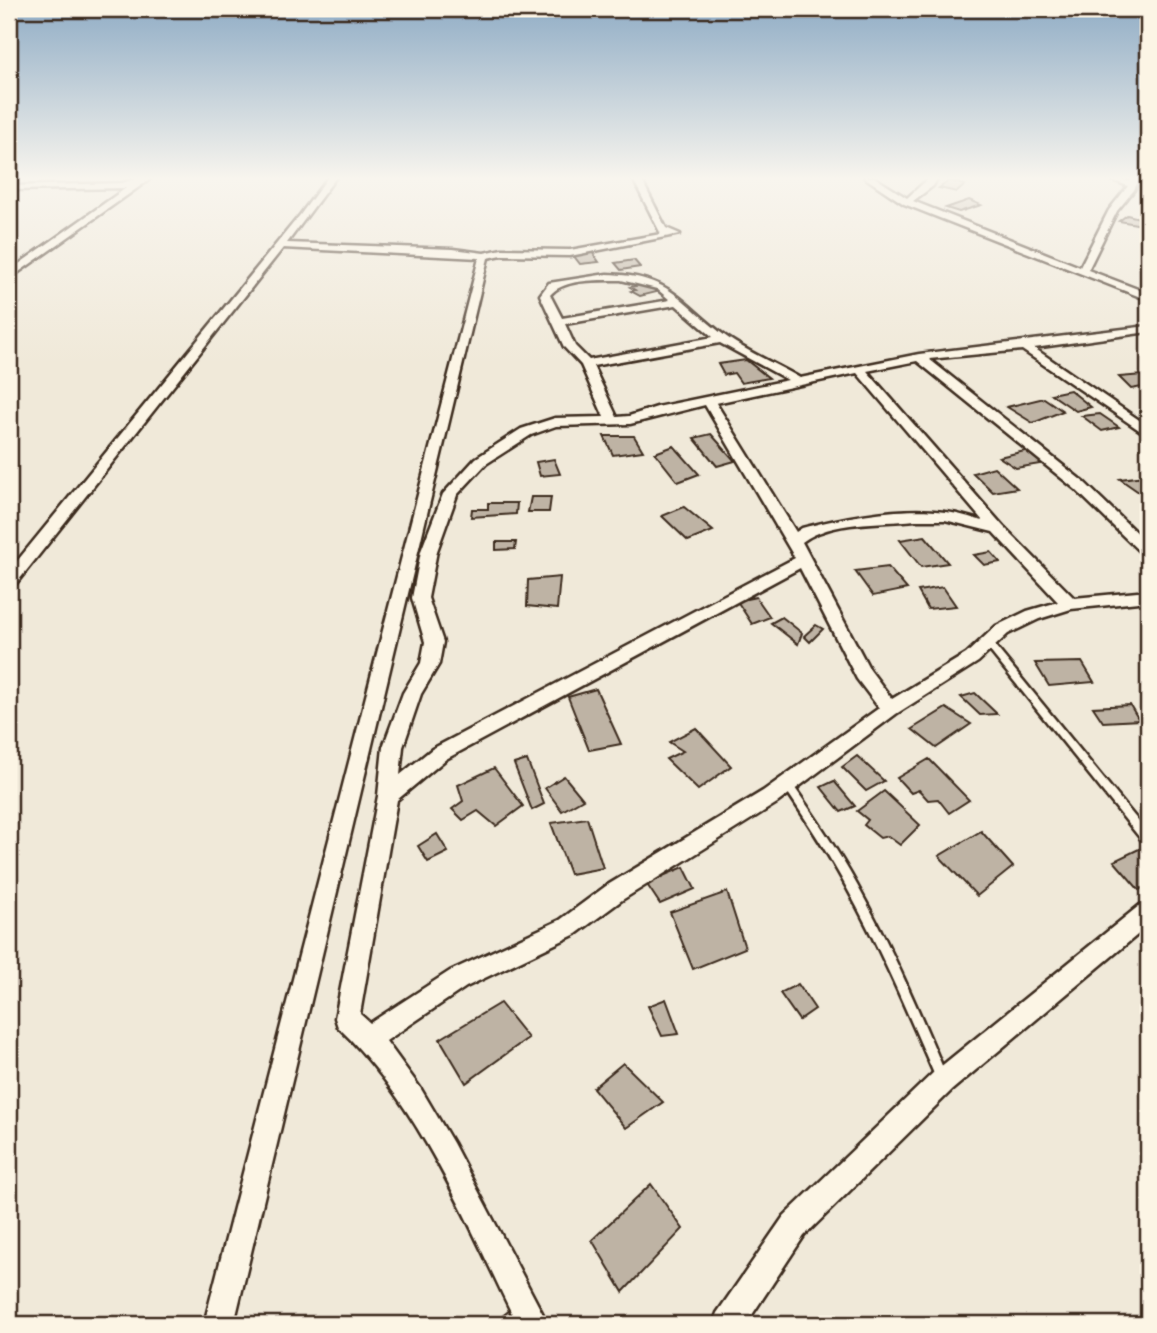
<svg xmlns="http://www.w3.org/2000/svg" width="1157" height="1333" viewBox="0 0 1157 1333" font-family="'Gochi Hand',sans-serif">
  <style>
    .building { fill: #beb3a4; stroke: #3b2a1e; stroke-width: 2 }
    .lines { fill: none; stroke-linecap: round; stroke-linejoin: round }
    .lane-casing { stroke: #3b2a1e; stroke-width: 5 }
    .street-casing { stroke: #3b2a1e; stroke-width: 5 }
    .lane { fill: #fcf5e5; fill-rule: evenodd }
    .street { fill: #fcf5e5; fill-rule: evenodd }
  </style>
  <rect width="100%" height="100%" fill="#f0e9d9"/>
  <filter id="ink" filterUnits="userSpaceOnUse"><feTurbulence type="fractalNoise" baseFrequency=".0143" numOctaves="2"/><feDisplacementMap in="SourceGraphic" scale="14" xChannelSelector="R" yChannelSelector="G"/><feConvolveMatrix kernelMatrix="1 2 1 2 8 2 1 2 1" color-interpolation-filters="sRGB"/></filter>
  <g filter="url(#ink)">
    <g class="building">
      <path d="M 949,181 L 965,185 L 957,192 L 939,188 Z"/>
      <path d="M 969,200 L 981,205 L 959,212 L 946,208 Z"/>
      <path d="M 1127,215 L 1148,220 L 1148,226 L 1119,221 Z"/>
      <path d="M 592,252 L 599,262 L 580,264 L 573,255 Z"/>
      <path d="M 634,260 L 640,267 L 621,270 L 615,263 Z"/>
      <path d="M 640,285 L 651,285 L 660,291 L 640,296 L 631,291 L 635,290 L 630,287 Z"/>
      <path d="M 746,360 L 769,378 L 741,383 L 734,373 L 724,375 L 718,364 Z"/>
      <path d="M 1143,375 L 1148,378 L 1148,386 L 1131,389 L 1119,377 Z"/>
      <path d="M 1070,390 L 1091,407 L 1076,411 L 1051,394 Z"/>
      <path d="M 1044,398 L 1063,411 L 1033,423 L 1007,407 Z"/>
      <path d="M 1100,414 L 1119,427 L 1102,431 L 1082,416 Z"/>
      <path d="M 711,434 L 735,461 L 717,466 L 694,438 Z"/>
      <path d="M 604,436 L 634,436 L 643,451 L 613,455 Z"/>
      <path d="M 674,446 L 699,474 L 678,482 L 655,453 Z"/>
      <path d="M 1029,450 L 1046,463 L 1016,468 L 999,457 Z"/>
      <path d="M 554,459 L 560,474 L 540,476 L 536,462 Z"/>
      <path d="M 994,467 L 1017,488 L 993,492 L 973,473 Z"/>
      <path d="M 1144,476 L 1148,480 L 1148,494 L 1143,495 L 1120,479 Z"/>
      <path d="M 531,497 L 551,497 L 549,512 L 528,512 Z"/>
      <path d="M 488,503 L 517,503 L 516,514 L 471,517 L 472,509 L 488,509 Z"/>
      <path d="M 684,507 L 713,531 L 688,541 L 662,516 Z"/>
      <path d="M 925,536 L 948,563 L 921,567 L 900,540 Z"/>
      <path d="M 496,542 L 516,542 L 515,549 L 496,550 Z"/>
      <path d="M 991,552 L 1000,562 L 984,565 L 974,555 Z"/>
      <path d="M 888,567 L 907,589 L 873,596 L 855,571 Z"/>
      <path d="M 560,577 L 557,609 L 527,606 L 528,580 Z"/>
      <path d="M 943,587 L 956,606 L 928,609 L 918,591 Z"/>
      <path d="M 756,597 L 770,617 L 752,624 L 737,601 Z"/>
      <path d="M 782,617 L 802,633 L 798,644 L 771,623 Z"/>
      <path d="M 816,625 L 823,629 L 810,642 L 804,636 Z"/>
      <path d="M 1082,662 L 1094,682 L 1049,686 L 1035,663 Z"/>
      <path d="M 596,689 L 621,744 L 589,750 L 568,697 Z"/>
      <path d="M 975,693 L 997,714 L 980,715 L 961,697 Z"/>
      <path d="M 1130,705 L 1139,720 L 1103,722 L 1093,707 Z"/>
      <path d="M 946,708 L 971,724 L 936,748 L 912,729 Z"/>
      <path d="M 696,728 L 731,766 L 698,790 L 666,759 L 683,751 L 669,742 Z"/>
      <path d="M 857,756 L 884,781 L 866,791 L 842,767 Z"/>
      <path d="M 929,759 L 969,800 L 949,813 L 938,799 L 928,800 L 919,790 L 911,793 L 897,778 Z"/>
      <path d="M 527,760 L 544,804 L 532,810 L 514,764 Z"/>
      <path d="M 494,768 L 523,806 L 496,826 L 478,811 L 463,820 L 452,809 L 463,801 L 458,785 Z"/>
      <path d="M 564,776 L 583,799 L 562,811 L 545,788 Z"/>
      <path d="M 834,781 L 855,806 L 841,812 L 821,787 Z"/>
      <path d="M 884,791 L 920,825 L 900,845 L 888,836 L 880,838 L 864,825 L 868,820 L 857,811 Z"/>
      <path d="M 587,818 L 603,868 L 570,874 L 551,823 Z"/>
      <path d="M 981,831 L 1013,867 L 977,896 L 939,856 Z"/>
      <path d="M 437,834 L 448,852 L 428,862 L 418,846 Z"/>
      <path d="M 1141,848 L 1148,856 L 1148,885 L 1139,890 L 1114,861 Z"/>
      <path d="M 684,867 L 695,889 L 660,904 L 646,883 Z"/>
      <path d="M 727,892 L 745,948 L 693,969 L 670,912 Z"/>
      <path d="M 798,984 L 815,1009 L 799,1020 L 780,993 Z"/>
      <path d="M 666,999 L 679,1034 L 662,1036 L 648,1006 Z"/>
      <path d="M 500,1003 L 528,1038 L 466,1083 L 440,1039 Z"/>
      <path d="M 623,1063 L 663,1102 L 626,1128 L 593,1088 Z"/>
      <path d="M 651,1184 L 683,1229 L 623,1292 L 592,1240 Z"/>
      <path d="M 510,1310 L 519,1324 L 492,1324 Z"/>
    </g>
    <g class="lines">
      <g class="lane-casing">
        <g id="lane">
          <path d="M 988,640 L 991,641 L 1148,833 L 1148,844 L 1144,843 L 985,645 L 984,643 L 985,641 Z"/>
          <path d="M 787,780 L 790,781 C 814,815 837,849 857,885 C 891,946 919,1011 946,1075 L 948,1079 L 946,1083 L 942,1085 L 938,1083 C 910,1019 883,954 849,892 C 830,856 807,821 784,787 L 782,784 L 784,781 Z"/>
        </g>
      </g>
      <g class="street-casing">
        <g id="street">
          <path d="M 142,177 L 153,177 L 9,279 L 9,271 L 126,188 L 9,190 L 9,186 L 122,183 Z"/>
          <path d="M 328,177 L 336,177 L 287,243 L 453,249 L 484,253 L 502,249 L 570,250 L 661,234 L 632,177 L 640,177 L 666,228 L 680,234 L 570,256 L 502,255 L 488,258 L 234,1324 L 204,1324 L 479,258 L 283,248 L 15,585 L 9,586 L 9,571 L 300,215 Z"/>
          <path d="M 864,177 L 874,177 L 907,198 L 930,177 L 938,177 L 933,186 L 913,201 L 1080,267 L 1109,210 L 1128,186 L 1104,177 L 1130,181 L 1132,177 L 1140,177 L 1134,190 L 1117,211 L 1088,270 L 1148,293 L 1148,300 L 904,204 Z"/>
          <path d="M 607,274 C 671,276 678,300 724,335 C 747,352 776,364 800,378 L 919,354 L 1148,326 L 1148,332 L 1034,348 L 1148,426 L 1148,436 L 1022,350 L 929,359 L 1085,483 L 1148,544 L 1148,557 L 1143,555 L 1075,489 L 917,361 L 867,371 L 1003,526 L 1074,598 L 1148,591 L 1148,601 L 1071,609 L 1039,619 L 1008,634 L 978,662 L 896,714 L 777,803 L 622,900 L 576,934 L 466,987 L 386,1041 L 421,1089 L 453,1143 L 548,1324 L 517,1324 C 468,1224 420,1105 338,1027 L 335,1018 L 378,796 L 383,747 L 403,693 L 421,663 L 425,642 L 412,598 L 421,551 L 443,494 L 476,458 L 521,429 L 555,418 L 604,417 L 581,365 L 564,347 L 540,295 L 549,283 ZM 621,280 L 657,289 L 670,300 L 562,318 L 550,295 C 564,278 600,280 621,280 ZM 676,305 L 713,337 L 589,360 L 575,346 L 565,324 ZM 720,343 L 788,380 L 657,407 L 629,416 L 617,417 L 593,366 ZM 857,373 L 983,521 C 971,518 958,513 945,512 C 901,506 844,517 802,528 L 796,532 L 716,403 ZM 705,405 L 795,558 L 432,749 L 400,775 L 403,747 L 421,694 L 439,664 L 443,642 L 428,598 L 437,551 L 457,495 L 486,464 L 531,435 L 556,426 L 630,424 ZM 915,520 L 945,520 L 993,532 L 1058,602 L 1027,611 L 996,626 L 966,654 L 892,699 L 870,670 L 802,542 C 831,520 880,524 915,520 ZM 800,568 L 857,679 L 879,708 L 763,791 L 606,886 L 560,920 L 450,971 L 370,1023 L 360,1014 L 397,800 L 446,759 Z"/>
          <path d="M 1148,902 L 1148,926 L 952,1090 L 804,1236 L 746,1324 L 713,1324 L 717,1313 L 784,1216 L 934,1072 L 1140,905 Z"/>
        </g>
      </g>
      <use href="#lane" class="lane"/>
      <use href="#street" class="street"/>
    </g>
  </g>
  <linearGradient id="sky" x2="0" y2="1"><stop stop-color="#8facc5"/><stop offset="0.49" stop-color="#f8f5ee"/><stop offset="1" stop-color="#f8f5ee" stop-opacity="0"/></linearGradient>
  <rect width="1157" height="364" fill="url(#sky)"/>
  <rect width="1157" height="1333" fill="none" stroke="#fcf5e5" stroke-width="35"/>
  <rect x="18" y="18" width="1122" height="1298" fill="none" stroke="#3b2a1e" stroke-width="2.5" filter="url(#ink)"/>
</svg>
